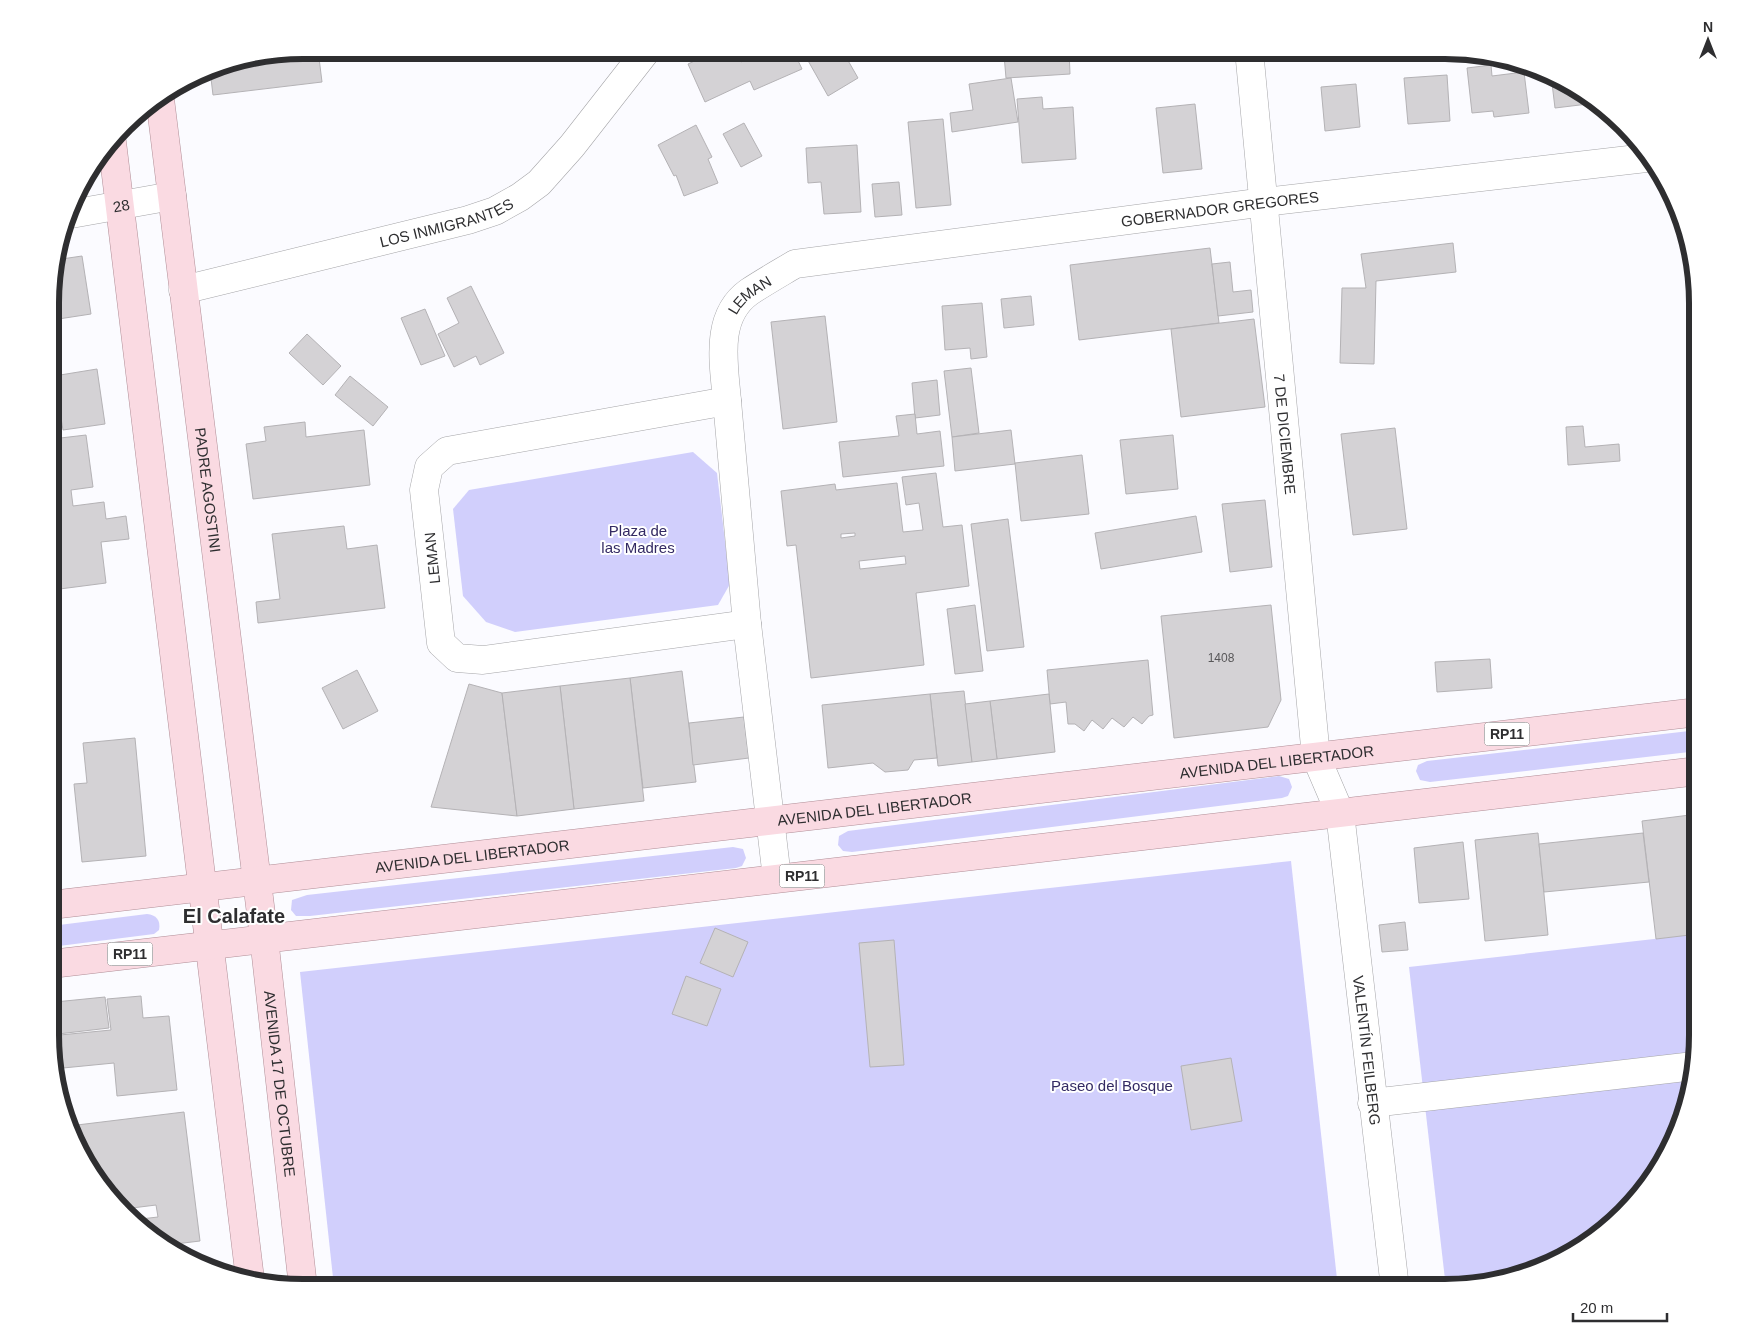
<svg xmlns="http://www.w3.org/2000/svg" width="1748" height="1338" font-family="Helvetica,sans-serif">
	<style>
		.green { fill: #d1cffc }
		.building { fill: #d4d2d5; stroke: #b4b2b5; fill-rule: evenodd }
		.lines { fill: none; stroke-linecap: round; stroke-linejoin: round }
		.minor-casing { stroke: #a5a5a8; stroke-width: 29 }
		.major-casing { stroke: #b08e97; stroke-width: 29 }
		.minor { stroke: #fff; stroke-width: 28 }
		.major { stroke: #fadae2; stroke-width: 28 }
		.labels { text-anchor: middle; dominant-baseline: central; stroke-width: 4; stroke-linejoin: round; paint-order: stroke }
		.number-label { font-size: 12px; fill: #585759 }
		.shield { fill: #fff; stroke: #6d6d6e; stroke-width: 1 }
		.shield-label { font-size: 14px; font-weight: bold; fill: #2e2e30 }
		.street-label { font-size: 15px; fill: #2e2e30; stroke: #fff }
		.park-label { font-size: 15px; fill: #332a63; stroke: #fff }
		.district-label { font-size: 20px; font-weight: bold; fill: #2e2e30; stroke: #fff }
		.rim { fill: none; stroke: #2e2e30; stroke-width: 6 }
	</style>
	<rect width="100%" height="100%" fill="#fbfbff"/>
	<g class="green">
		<path d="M 693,452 L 717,473 L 730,584 L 718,605 L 515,632 L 486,622 L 463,596 L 453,509 L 469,490 Z"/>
		<path d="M 1698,730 L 1698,751 L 1430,782 L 1420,780 L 1416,771 L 1418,765 L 1427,761 Z"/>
		<path d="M 1279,776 L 1289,779 L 1292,787 L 1288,796 L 1282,798 L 852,852 L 843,851 L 838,845 L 839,836 L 848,831 Z"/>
		<path d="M 733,847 L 743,849 L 746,858 L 742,866 L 736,868 L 310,916 L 296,916 L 291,910 L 292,900 L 307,895 Z"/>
		<path d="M 1291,861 L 1338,1288 L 334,1287 L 300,972 Z"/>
		<path d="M 147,914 C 156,915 161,920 159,930 L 154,934 L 51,947 L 51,926 Z"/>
		<path d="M 1698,934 L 1697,1052 L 1679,1132 L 1635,1202 L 1557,1262 L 1495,1283 L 1446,1288 L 1409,967 Z"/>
	</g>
	<g class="building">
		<path d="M 303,50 L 318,50 L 322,82 L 213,95 L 210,70 L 221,64 Z"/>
		<path d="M 718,50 L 736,50 L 741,62 L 765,50 L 793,50 L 802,69 L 754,90 L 750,81 L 705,102 L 688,64 Z"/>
		<path d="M 802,50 L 842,50 L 858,78 L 828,96 Z"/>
		<path d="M 1069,50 L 1070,74 L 1006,78 L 1004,55 Z"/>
		<path d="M 1297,50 L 1338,50 L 1298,54 Z"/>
		<path d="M 1424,51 L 1460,51 L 1461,55 L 1426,59 Z"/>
		<path d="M 1491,65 L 1492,76 L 1524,72 L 1529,113 L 1494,117 L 1493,111 L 1472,113 L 1467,68 Z"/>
		<path d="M 1447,75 L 1450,121 L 1408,124 L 1404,78 Z"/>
		<path d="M 1551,75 L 1587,97 L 1588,104 L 1555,108 Z"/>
		<path d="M 1011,78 L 1018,122 L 952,132 L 950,113 L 973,110 L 969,84 Z"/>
		<path d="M 1356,84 L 1360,127 L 1325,131 L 1321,87 Z"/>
		<path d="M 1042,97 L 1043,109 L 1073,107 L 1076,159 L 1022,163 L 1017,99 Z"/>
		<path d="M 1195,104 L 1202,169 L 1163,173 L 1156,108 Z"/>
		<path d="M 943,119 L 951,205 L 916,208 L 908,122 Z"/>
		<path d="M 744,123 L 762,156 L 741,167 L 723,134 Z"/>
		<path d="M 696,125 L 712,157 L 708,159 L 718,183 L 684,196 L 676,175 L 674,176 L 658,145 Z"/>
		<path d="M 857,145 L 861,212 L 824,214 L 821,182 L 808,183 L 806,148 Z"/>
		<path d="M 899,182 L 902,215 L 875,217 L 872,184 Z"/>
		<path d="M 1453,243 L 1456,272 L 1376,281 L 1374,364 L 1340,363 L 1342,288 L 1366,288 L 1361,254 Z"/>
		<path d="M 1210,248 L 1219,323 L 1079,340 L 1070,265 Z"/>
		<path d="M 82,256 L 91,314 L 52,320 L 52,270 L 55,260 Z"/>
		<path d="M 1230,262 L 1233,292 L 1251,290 L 1253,312 L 1218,316 L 1212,264 Z"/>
		<path d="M 471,286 L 504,353 L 480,365 L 476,356 L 454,367 L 438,334 L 459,323 L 447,298 Z"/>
		<path d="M 1031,296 L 1034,325 L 1004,328 L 1001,299 Z"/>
		<path d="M 982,303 L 987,357 L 971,359 L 970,348 L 945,350 L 942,306 Z"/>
		<path d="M 425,309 L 445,356 L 421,365 L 401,318 Z"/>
		<path d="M 825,316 L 837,422 L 783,429 L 771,322 Z"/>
		<path d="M 1254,319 L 1265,407 L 1181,417 L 1171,329 Z"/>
		<path d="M 307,334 L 341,366 L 323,385 L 289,353 Z"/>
		<path d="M 971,368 L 979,433 L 952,437 L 944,371 Z"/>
		<path d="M 97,369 L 105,424 L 63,430 L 54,376 Z"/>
		<path d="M 350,376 L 388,407 L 373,426 L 335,395 Z"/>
		<path d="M 937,380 L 940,415 L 915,418 L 912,383 Z"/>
		<path d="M 915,414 L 917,434 L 940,431 L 944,466 L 843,477 L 839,442 L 899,436 L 896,416 Z"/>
		<path d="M 305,422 L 306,437 L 364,430 L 370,485 L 253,499 L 246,444 L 266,441 L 264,427 Z"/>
		<path d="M 1583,426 L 1585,447 L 1619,444 L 1620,461 L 1568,465 L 1566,427 Z"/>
		<path d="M 1395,428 L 1407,529 L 1353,535 L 1341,434 Z"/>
		<path d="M 1011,430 L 1015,464 L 955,471 L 952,437 Z"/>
		<path d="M 86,435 L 93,487 L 71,490 L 73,506 L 104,502 L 106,519 L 126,516 L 129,539 L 101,542 L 106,583 L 52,590 L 52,439 Z"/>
		<path d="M 1173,435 L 1178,489 L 1126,494 L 1120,440 Z"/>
		<path d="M 1082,455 L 1089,514 L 1021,521 L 1015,463 Z"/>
		<path d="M 936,473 L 943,527 L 962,525 L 969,586 L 916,593 L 924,665 L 811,678 L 796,545 L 787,546 L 781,491 L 835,484 L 836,490 L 897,483 L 903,532 L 923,530 L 919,503 L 906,505 L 902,477 ZM 855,533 L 855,536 L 841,538 L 841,534 ZM 905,556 L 906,564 L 860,569 L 859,561 Z"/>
		<path d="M 1265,500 L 1272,567 L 1230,572 L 1222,504 Z"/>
		<path d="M 1196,516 L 1202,552 L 1101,569 L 1095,533 Z"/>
		<path d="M 1008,519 L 1024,647 L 987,651 L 971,524 Z"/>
		<path d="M 344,526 L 347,549 L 377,545 L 385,608 L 258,623 L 256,602 L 280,599 L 272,534 Z"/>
		<path d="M 975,605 L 983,671 L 955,674 L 947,609 Z"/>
		<path d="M 1271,605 L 1281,700 L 1268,727 L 1174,738 L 1161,616 Z"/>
		<path d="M 1490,659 L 1492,688 L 1437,692 L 1435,662 Z"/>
		<path d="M 1148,660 L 1153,715 L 1149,716 L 1142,724 L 1133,717 L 1124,727 L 1112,718 L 1103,729 L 1092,720 L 1084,731 L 1075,724 L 1068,724 L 1066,702 L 1050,704 L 1047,670 Z"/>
		<path d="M 357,670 L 378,711 L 343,729 L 322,688 Z"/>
		<path d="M 682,671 L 696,782 L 643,788 L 630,678 Z"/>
		<path d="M 630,678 L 644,801 L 574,809 L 560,686 Z"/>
		<path d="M 469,684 L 502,693 L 517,816 L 431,807 Z"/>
		<path d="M 560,686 L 574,809 L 517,816 L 502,693 Z"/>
		<path d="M 964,691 L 972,762 L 938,766 L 930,694 Z"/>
		<path d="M 930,694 L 937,758 L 914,760 L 908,770 L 885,772 L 873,763 L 828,768 L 822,705 Z"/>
		<path d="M 1049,694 L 1055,752 L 997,759 L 990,701 Z"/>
		<path d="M 990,701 L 997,759 L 972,762 L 965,704 Z"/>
		<path d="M 744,717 L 749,758 L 693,765 L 689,723 Z"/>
		<path d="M 51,734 L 60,807 L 51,808 Z"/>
		<path d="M 135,738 L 146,856 L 82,862 L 74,784 L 87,783 L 83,743 Z"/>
		<path d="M 51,810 L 56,810 L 59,836 L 51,837 Z"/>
		<path d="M 1698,814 L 1698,934 L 1656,939 L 1642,821 Z"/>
		<path d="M 1538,833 L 1548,935 L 1485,941 L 1475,840 Z"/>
		<path d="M 1643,833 L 1649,882 L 1544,892 L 1539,844 Z"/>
		<path d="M 1463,842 L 1469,899 L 1419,903 L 1414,848 Z"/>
		<path d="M 1405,922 L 1408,950 L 1382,952 L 1379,925 Z"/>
		<path d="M 715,928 L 748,942 L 733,977 L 700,963 Z"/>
		<path d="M 894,940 L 904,1065 L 870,1067 L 859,943 Z"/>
		<path d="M 686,976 L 721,989 L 707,1026 L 672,1014 Z"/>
		<path d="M 141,996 L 143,1018 L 169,1016 L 177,1090 L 117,1096 L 114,1063 L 63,1068 L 60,1035 L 111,1030 L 107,999 Z"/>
		<path d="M 105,997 L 109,1028 L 58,1034 L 55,1002 Z"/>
		<path d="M 1231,1058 L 1242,1121 L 1191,1130 L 1181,1066 Z"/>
		<path d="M 184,1112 L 200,1241 L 167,1245 L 136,1225 L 132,1220 L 158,1217 L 156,1205 L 124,1209 L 80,1152 L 77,1125 Z"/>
		<path d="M 189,1251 L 190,1259 L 179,1252 Z"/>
	</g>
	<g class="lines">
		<g class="minor-casing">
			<g id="minor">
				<path id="s1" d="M 1249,50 L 1316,757 L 1340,813 L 1395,1288"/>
				<path id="s2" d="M 71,214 L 172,196"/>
				<path id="s3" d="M 183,290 L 468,220 L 495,211 L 520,197 L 539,183 L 572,146 L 647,50"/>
				<path d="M 727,401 L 747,624 L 777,878"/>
				<path id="s4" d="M 747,624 L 483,660 L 457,658 L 441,643 L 424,490 L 429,467 L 447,451 L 727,401 C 724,364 714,317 749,292 C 764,282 780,273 795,264 L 1265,202 L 1646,158"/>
				<path d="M 1372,1103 L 1694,1066"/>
			</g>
		</g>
		<g class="major-casing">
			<g id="major">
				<path id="s5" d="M 160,99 L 264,938 L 303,1287"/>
				<path d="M 112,142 L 250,1279"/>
				<path id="s6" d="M 51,905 L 1698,712"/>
				<path d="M 51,964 L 1698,771"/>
			</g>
		</g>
		<use href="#minor" class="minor"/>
		<use href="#major" class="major"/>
	</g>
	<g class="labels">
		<g class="number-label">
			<text x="1221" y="658">1408</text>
		</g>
		<g class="shield">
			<rect x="1484.5" y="722.5" width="45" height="23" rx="4"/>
			<rect x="779.5" y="864.5" width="45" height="23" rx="4"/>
			<rect x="107.5" y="942.5" width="45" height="23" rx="4"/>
		</g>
		<g class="shield-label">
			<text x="1507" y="734">RP11</text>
			<text x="802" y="876">RP11</text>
			<text x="130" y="954">RP11</text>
		</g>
		<g class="street-label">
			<text stroke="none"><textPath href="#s2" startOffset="51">28</textPath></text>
			<text stroke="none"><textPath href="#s4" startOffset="1400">GOBERNADOR GREGORES</textPath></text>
			<text stroke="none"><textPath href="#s3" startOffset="272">LOS INMIGRANTES</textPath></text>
			<text stroke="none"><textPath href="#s4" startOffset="916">LEMAN</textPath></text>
			<text stroke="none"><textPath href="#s1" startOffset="386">7 DE DICIEMBRE</textPath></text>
			<text stroke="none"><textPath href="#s5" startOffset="394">PADRE AGOSTINI</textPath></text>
			<text transform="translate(432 558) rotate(-96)">LEMAN</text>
			<text stroke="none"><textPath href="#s6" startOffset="1234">AVENIDA DEL LIBERTADOR</textPath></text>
			<text stroke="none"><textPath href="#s6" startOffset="829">AVENIDA DEL LIBERTADOR</textPath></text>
			<text stroke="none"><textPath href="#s6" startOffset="424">AVENIDA DEL LIBERTADOR</textPath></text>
			<text stroke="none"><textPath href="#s1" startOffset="1010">VALENTÍN FEILBERG</textPath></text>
			<text stroke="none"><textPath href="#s5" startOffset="992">AVENIDA 17 DE OCTUBRE</textPath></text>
		</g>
		<g class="park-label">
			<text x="638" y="530">Plaza de<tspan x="638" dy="17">las Madres</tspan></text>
			<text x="1112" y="1085">Paseo del Bosque</text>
		</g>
		<g class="district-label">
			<text x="234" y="916">El Calafate</text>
		</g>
	</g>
	<path d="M0 0H1748V1338H0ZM303 59H1445A244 244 0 0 1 1689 303V1035A244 244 0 0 1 1445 1279H303A244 244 0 0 1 59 1035V303A244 244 0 0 1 303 59Z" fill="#fff" fill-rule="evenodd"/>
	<path class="rim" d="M303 59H1445A244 244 0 0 1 1689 303V1035A244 244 0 0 1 1445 1279H303A244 244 0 0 1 59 1035V303A244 244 0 0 1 303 59Z"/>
	<g transform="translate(1708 40)" stroke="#ffffff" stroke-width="4" paint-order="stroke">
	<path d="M0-4L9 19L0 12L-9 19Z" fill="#2e2e30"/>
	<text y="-8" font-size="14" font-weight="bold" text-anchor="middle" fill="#2e2e30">N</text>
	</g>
	<path d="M1573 1313v8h94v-8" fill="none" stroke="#2e2e30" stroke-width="2.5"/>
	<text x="1580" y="1313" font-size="15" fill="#2e2e30" stroke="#ffffff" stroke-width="4" paint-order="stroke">20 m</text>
</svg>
